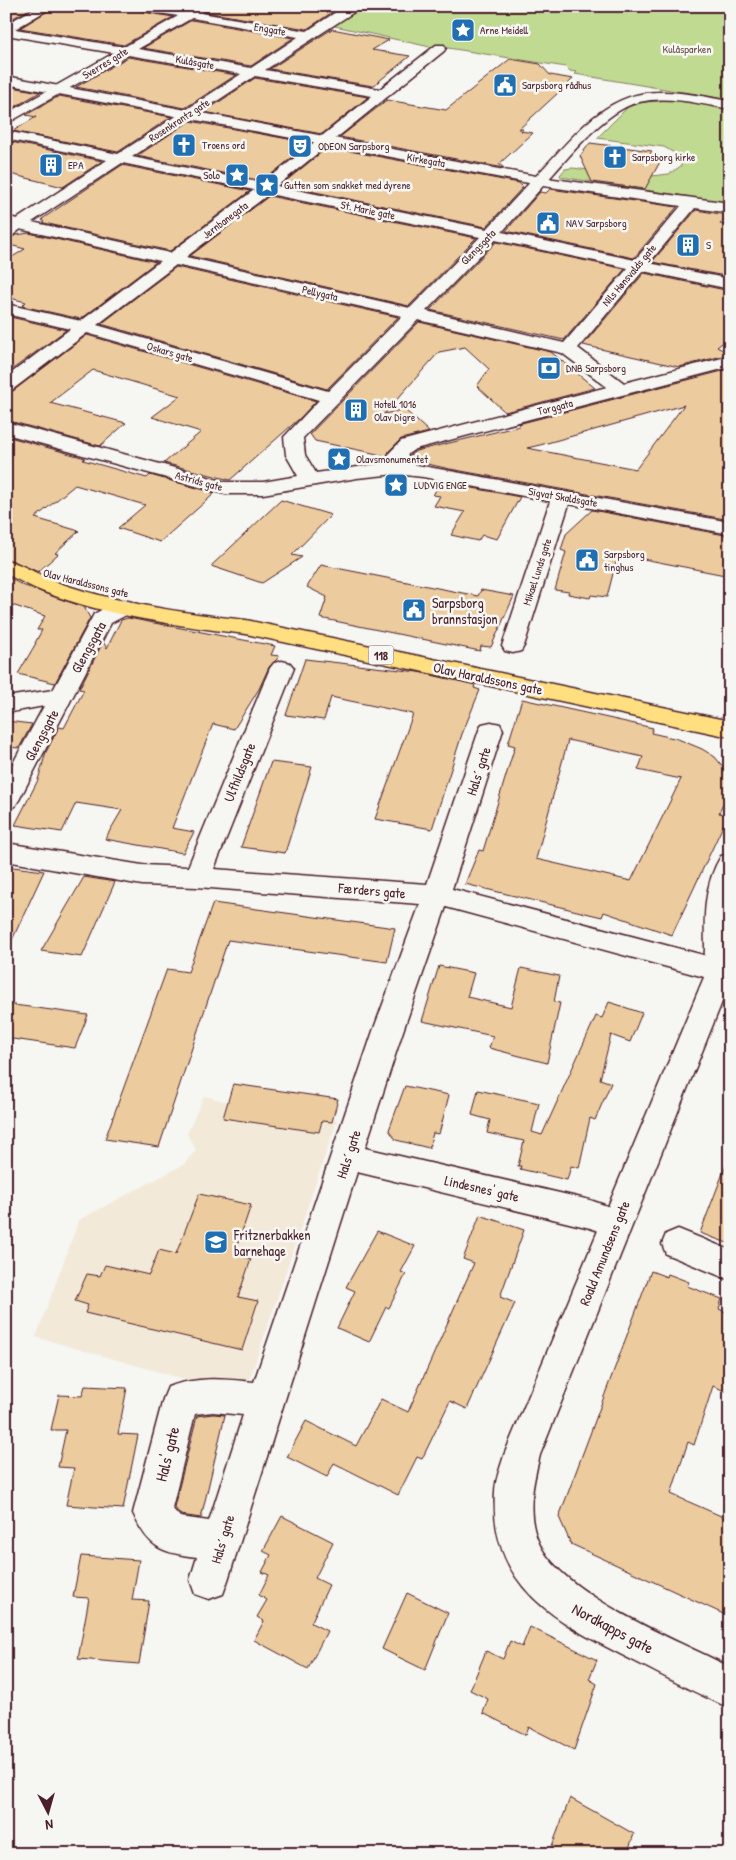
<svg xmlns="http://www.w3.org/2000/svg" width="736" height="1860" font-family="'Patrick Hand',sans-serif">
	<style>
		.built { fill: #f3e9d9 }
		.green { fill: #c0da91; stroke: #857c5e }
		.building { fill: #eccc9e; stroke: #4a1f2b; fill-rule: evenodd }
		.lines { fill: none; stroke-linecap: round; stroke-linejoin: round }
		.street-casing { stroke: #4a1f2b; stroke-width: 3 }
		.secondary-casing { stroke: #4a1f2b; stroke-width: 3 }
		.primary-casing { stroke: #4a1f2b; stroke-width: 3 }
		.street { fill: #f6f6f2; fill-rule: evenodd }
		.secondary { fill: #f6f6f2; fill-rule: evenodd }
		.primary { fill: #ffdf80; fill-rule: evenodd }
		.labels { text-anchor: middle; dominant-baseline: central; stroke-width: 5; stroke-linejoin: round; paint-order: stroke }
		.far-street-label { font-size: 11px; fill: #4a1f2b; stroke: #f6f6f2 }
		.far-poi-label { font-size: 11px; fill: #4a1f2b; stroke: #f6f6f2; text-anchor: start }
		.far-park-label { font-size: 11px; fill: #684e44; stroke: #f6f6f2 }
		.shield { fill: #f6f6f2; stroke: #7e6067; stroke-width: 1 }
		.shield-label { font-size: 12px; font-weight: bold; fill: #4a1f2b }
		.poi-label { font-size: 14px; fill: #4a1f2b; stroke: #f6f6f2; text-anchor: start }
		.street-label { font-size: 14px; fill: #4a1f2b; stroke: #f6f6f2 }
		.near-street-label { font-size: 16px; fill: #4a1f2b; stroke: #f6f6f2 }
	</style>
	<rect width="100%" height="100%" fill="#f6f6f2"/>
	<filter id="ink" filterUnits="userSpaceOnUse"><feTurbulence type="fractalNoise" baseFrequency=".02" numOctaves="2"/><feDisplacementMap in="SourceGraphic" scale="10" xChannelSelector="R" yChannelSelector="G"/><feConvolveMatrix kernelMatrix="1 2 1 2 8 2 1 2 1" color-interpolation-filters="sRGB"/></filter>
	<g filter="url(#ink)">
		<path class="built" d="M 204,1096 L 228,1102 L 224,1116 L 320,1130 L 323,1118 L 337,1120 L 244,1396 L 36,1337 L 79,1220 L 183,1165 L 196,1150 L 187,1134 Z"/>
		<g class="green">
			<path d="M 351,6 L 730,6 L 730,100 L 575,74 L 577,72 L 570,71 L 566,67 L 442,47 L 430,47 L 326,24 Z"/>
			<path d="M 671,100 L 730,109 L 730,203 L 561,177 L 560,175 L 565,169 L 573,168 L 643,177 L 669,174 L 681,166 L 681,157 L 664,147 L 597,138 L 629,106 L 644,102 Z"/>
		</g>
		<g class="building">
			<path d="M 6,6 L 35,6 L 6,22 Z"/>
			<path d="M 56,6 L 135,6 L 143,12 L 173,17 L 124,45 L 20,28 Z"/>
			<path d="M 212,6 L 304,6 L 334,11 L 307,29 L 206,12 Z"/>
			<path d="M 192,20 L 293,38 L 251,66 L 143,48 Z"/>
			<path d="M 332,29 L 389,40 L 372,50 L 410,56 L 373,86 L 270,69 Z"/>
			<path d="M 128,57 L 236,75 L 185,108 L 76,87 Z"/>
			<path d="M 510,59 L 540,64 L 550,75 L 573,79 L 519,129 L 523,129 L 521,131 L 533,133 L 499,164 L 504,168 L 340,137 L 387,100 L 446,110 Z"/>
			<path d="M 255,78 L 368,97 L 322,134 L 204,112 Z"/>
			<path d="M 6,86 L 40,92 L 8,111 Z"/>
			<path d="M 59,96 L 171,117 L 118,152 L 13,131 L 36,117 L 26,115 Z"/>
			<path d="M 190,121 L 310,143 L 263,181 L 137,156 Z"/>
			<path d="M 6,141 L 102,161 L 63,187 L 6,173 Z"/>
			<path d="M 590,143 L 652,151 L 648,158 L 661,160 L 645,189 L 592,182 L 580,156 Z"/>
			<path d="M 328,147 L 519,183 L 523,187 L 486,227 L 281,185 Z"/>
			<path d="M 122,165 L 250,191 L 170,251 L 44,223 L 42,219 Z"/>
			<path d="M 550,189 L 677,207 L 634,258 L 506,231 L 540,192 L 546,193 Z"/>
			<path d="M 269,196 L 476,238 L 409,306 L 190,256 Z"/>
			<path d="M 696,210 L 727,215 L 720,224 L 730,226 L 730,277 L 652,262 Z"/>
			<path d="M 29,233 L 156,262 L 81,319 L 22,306 L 26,302 L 6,297 L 6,261 L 25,249 L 6,244 L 6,240 L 16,235 Z"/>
			<path d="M 496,242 L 625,269 L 564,340 L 430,310 Z"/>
			<path d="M 176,267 L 398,317 L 327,389 L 101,324 Z"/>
			<path d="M 644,273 L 730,291 L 730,337 L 717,347 L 730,354 L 679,367 L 583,345 Z"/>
			<path d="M 6,316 L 66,330 L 6,374 Z"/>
			<path d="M 419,322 L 551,352 L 595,388 L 505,412 L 477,386 L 489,369 L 465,347 L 439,352 L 384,414 L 404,409 L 429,432 L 401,439 L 389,451 L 387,456 L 315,441 L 310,434 Z"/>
			<path d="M 87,335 L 316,401 L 300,418 L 230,480 L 164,463 L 201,432 L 152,417 L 180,396 L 93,370 L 50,403 L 126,423 L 100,446 L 6,420 L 6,393 L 13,391 Z"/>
			<path d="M 730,369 L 730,520 L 450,469 L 409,460 L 410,455 L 416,451 L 520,426 L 518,424 ZM 684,405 L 636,469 L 527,448 L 540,445 Z"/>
			<path d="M 6,436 L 85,458 L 83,460 L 147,478 L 150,475 L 215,493 L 160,542 L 118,528 L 145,505 L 75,485 L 35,518 L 79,531 L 55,553 L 58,554 L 38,572 L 6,558 Z"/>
			<path d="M 441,482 L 520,497 L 497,539 L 482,535 L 478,541 L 451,535 L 465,512 L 434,506 L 440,496 L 433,495 Z"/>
			<path d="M 281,500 L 331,515 L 292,555 L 302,557 L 262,583 L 211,566 Z"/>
			<path d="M 592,510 L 730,536 L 730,576 L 618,554 L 607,597 L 591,595 L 590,598 L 568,594 L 569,592 L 555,590 L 566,552 L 561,550 L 566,534 Z"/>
			<path d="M 321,565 L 478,596 L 481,590 L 514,596 L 491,647 L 481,646 L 480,651 L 320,618 L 327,597 L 307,587 Z"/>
			<path d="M 6,576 L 22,585 L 84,607 L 90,618 L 55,683 L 18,674 L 36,643 L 35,643 L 42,630 L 37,630 L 45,616 L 6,603 Z"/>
			<path d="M 128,618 L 275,646 L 271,655 L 280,656 L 269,667 L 259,689 L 234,729 L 213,724 L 172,828 L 194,832 L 183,853 L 105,839 L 122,810 L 76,803 L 62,832 L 15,825 L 38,780 L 46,752 L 59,727 L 64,728 L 84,690 L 79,689 L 103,642 L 107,648 L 121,620 Z"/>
			<path d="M 305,659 L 418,672 L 475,685 L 474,688 L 480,690 L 462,734 L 432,829 L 375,819 L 413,714 L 331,697 L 324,720 L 286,715 Z"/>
			<path d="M 522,699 L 653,728 L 651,733 L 678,739 L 702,749 L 715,757 L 724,768 L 730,789 L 719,813 L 728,815 L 672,935 L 604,912 L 602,917 L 465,884 L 479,850 L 483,851 L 515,746 L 508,744 ZM 568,740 L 643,757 L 638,770 L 681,779 L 631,881 L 536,859 Z"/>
			<path d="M 6,721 L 32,724 L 19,748 L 6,747 Z"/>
			<path d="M 271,762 L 312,767 L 285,853 L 241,847 Z"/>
			<path d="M 13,867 L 44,871 L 6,953 L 6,880 Z"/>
			<path d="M 84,877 L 115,882 L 82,957 L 41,951 Z"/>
			<path d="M 213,903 L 395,928 L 387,962 L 228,940 L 159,1147 L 105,1139 L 167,969 L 188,972 Z"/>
			<path d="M 439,966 L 474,973 L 467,997 L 511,1007 L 521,968 L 559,976 L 554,1002 L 560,1003 L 547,1063 L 489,1048 L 493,1036 L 422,1021 Z"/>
			<path d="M 609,1002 L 642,1013 L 630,1042 L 611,1035 L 600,1079 L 611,1083 L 595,1120 L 590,1118 L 579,1168 L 571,1166 L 567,1180 L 520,1169 L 521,1166 L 518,1166 L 524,1141 L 487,1133 L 490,1120 L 472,1115 L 478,1090 L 539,1103 L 532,1132 L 542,1135 L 596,1016 L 602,1018 Z"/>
			<path d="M 6,1004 L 37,1008 L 88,1015 L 75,1048 L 6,1038 Z"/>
			<path d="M 233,1084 L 338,1099 L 332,1122 L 322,1121 L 319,1132 L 223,1118 Z"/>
			<path d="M 405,1086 L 449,1095 L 439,1134 L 433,1133 L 429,1148 L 396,1140 L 389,1130 Z"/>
			<path d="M 728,1160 L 730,1160 L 730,1244 L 700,1233 Z"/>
			<path d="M 199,1194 L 251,1205 L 234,1255 L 251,1259 L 238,1297 L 258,1301 L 242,1350 L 85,1313 L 88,1305 L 75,1301 L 87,1274 L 100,1276 L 105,1265 L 149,1275 L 159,1250 L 176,1254 Z"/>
			<path d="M 480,1215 L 524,1230 L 500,1297 L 515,1303 L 467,1409 L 450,1401 L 422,1459 L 417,1457 L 398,1495 L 334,1463 L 327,1477 L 287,1457 L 306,1421 L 356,1446 L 381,1399 L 408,1412 L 474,1263 L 463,1259 Z"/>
			<path d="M 377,1231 L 415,1246 L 401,1272 L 406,1274 L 389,1308 L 386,1307 L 369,1342 L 337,1328 L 355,1291 L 346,1287 Z"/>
			<path d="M 651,1271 L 667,1277 L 668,1274 L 689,1282 L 687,1286 L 722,1299 L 719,1309 L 730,1314 L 730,1393 L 713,1386 L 694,1445 L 688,1442 L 671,1494 L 730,1520 L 730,1617 L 571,1544 L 559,1517 Z"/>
			<path d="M 85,1386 L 127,1388 L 118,1434 L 138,1435 L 123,1509 L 66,1505 L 74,1468 L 58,1467 L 66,1430 L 51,1430 L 59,1395 L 82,1396 Z"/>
			<path d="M 213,1414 L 225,1415 L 201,1518 L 181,1515 L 174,1507 L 197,1416 Z"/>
			<path d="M 282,1516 L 333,1542 L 315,1578 L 329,1585 L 311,1623 L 327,1631 L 308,1669 L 254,1640 L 264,1621 L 257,1617 L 267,1600 L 259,1595 L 269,1575 L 262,1572 L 271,1555 L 263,1551 Z"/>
			<path d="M 81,1556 L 139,1560 L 132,1600 L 149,1601 L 139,1664 L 78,1659 L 89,1598 L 73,1597 Z"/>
			<path d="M 407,1593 L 448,1613 L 425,1670 L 382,1649 Z"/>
			<path d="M 530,1627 L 597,1660 L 589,1679 L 597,1684 L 574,1750 L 529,1727 L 526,1735 L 483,1713 L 488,1699 L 470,1690 L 486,1651 L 503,1659 L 510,1641 L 522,1647 Z"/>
			<path d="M 570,1798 L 634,1834 L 627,1854 L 549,1854 Z"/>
		</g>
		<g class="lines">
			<g class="street-casing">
				<g id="street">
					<path d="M 39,6 L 54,6 L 15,29 L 124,47 L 178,16 L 143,10 L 137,6 L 165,6 L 188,10 L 195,6 L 210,6 L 201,13 L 307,31 L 345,6 L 357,6 L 354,12 L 265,70 L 380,89 L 436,45 L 444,45 L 446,48 L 444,51 L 277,186 L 487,229 L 534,178 L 539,177 L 730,203 L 730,213 L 695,208 L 649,263 L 730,279 L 730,289 L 643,271 L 578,348 L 624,383 L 730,356 L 730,367 L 415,449 L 408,454 L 406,463 L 730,522 L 730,534 L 569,504 L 524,646 L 521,651 L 513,653 L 505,651 L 502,646 L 550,501 L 423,477 L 396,474 L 357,478 L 263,494 L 225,494 L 6,434 L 6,422 L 226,482 L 263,482 L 298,476 L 286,455 L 284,437 L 319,400 L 87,333 L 12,390 L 6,391 L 6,377 L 70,329 L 6,314 L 6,304 L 81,321 L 160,261 L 6,226 L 6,216 L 17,219 L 107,160 L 6,139 L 6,131 L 118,154 L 241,74 L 128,55 L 6,124 L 6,114 L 114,53 L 6,35 L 6,24 ZM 192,18 L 298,37 L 251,68 L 138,49 ZM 255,76 L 372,96 L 263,183 L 132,157 ZM 122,163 L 254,190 L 170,253 L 32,222 ZM 543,186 L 681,206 L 635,260 L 502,232 ZM 269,194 L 480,237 L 410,308 L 186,257 ZM 495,240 L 628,268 L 564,343 L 426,311 ZM 176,265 L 402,316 L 328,391 L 97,325 ZM 418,320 L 562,353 L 607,387 L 401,441 L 390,452 L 386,463 L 316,473 L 305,455 L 303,438 Z"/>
					<path d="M 124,600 L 132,602 L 135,607 L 132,612 L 111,623 L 19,800 L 15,806 L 6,809 L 6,776 L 44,706 L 6,713 L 6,697 L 53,690 L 94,614 L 116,602 Z"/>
					<path d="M 282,661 L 290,663 L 294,668 L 214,869 L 427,884 L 479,730 L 482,724 L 491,722 L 500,724 L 503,730 L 452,889 L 730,962 L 730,984 L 446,907 L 403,1031 L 365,1148 L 590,1200 L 627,1213 L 632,1223 L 627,1233 L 616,1237 L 590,1228 L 357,1172 L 228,1580 L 223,1594 L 209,1599 L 195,1594 L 190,1580 L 197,1557 C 162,1553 148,1548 133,1513 L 163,1399 L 168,1387 C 197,1376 225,1379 254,1382 L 373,1031 L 420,904 L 197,887 L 142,885 L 6,861 L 6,843 L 142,865 L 188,867 L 270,668 L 274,663 ZM 213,1412 L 243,1415 L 209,1521 L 180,1517 L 172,1508 L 195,1414 Z"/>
					<path d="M 678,1229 L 730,1250 L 730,1280 L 666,1254 L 662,1244 L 666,1234 Z"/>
				</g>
			</g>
			<g class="secondary-casing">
				<g id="secondary">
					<path d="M 6,76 L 536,176 C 571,140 603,93 658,92 C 682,91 706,97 730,101 L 730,109 C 701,104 668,95 639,102 C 603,111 569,158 544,184 L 539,185 L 6,84 Z"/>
					<path d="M 19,219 L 25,221 L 27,224 L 12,236 L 6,238 L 6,226 Z"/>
					<path d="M 730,854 L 730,982 L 540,1455 C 533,1483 526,1513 538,1541 C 559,1594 679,1641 730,1667 L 730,1708 C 697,1694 666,1677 634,1661 C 559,1623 489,1589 495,1492 C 495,1479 501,1467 504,1455 L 707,970 C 703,963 705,954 705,947 C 704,915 704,884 721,856 Z"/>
				</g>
			</g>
			<g class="primary-casing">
				<path id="primary" d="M 6,560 C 26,565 43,578 62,584 C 121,604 184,613 246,620 L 730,721 L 730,737 L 246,634 C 180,626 106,616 44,592 C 31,587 19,580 6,574 Z"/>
			</g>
			<use href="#street" class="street"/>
			<use href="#secondary" class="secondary"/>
			<use href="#primary" class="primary"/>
		</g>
	</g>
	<defs>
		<g id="sight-square" transform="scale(1.25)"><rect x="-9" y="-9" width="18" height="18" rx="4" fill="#1f6fb2" stroke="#f6f6f2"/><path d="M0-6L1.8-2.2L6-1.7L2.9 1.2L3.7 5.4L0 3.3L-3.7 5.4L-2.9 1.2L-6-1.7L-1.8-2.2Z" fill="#fff"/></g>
		<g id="civic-square" transform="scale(1.25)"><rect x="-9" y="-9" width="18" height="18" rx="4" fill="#1f6fb2" stroke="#f6f6f2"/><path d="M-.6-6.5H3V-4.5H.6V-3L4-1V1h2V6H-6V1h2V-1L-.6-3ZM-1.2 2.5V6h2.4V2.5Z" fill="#fff"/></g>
		<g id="church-square" transform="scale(1.25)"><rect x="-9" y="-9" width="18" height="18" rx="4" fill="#1f6fb2" stroke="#f6f6f2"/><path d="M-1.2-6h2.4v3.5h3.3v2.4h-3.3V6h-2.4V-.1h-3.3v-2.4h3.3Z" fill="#fff"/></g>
		<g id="theatre-square" transform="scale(1.25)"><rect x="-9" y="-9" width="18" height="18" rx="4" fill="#1f6fb2" stroke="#f6f6f2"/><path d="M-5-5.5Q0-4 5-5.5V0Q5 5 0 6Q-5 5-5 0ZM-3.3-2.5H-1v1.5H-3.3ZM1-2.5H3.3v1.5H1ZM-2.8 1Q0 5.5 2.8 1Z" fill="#fff"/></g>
		<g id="building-square" transform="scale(1.25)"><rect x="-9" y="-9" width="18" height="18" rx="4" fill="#1f6fb2" stroke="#f6f6f2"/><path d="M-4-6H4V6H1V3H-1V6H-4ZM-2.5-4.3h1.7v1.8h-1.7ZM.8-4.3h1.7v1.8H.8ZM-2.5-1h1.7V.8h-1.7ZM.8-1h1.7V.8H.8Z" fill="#fff"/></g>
		<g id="bank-square" transform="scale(1.25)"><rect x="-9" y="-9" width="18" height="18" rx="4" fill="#1f6fb2" stroke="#f6f6f2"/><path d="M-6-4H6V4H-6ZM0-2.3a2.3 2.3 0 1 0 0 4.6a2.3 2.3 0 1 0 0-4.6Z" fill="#fff"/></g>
		<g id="school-square" transform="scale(1.25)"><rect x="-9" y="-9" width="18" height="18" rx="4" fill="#1f6fb2" stroke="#f6f6f2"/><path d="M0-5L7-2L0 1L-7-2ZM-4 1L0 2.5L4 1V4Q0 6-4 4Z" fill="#fff"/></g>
	</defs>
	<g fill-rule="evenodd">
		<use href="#sight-square" x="463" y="30"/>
		<use href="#civic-square" x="505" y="85"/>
		<use href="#church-square" x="184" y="145"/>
		<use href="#theatre-square" x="300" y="146"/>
		<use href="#church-square" x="615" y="157"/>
		<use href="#building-square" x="51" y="165"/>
		<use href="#sight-square" x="237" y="175"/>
		<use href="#sight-square" x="267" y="185"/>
		<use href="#civic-square" x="548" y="223"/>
		<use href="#building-square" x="688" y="245"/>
		<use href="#bank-square" x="549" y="368"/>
		<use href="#building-square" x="356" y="410"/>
		<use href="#sight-square" x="339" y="459"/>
		<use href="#sight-square" x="396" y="485"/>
		<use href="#civic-square" x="587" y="560"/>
		<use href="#civic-square" x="414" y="610"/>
		<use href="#school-square" x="216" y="1242"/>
	</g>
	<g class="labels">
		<g class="far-street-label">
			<text transform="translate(270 29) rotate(10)">Enggate</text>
			<text transform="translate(195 62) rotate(10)">Kulåsgate</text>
			<text transform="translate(105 63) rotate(-31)">Sverres gate</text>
			<text transform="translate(179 120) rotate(-33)">Rosenkrantz gate</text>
			<text transform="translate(426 160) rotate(10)">Kirkegata</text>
			<text transform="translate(368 210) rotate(12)">St. Marie gate</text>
			<text transform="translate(225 220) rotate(-37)">Jernbanegata</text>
			<text transform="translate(478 247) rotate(-46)">Glengsgata</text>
			<text transform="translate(629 275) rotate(-50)">Nils Hønsvalds gate</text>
			<text transform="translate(320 293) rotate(13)">Pellygata</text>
			<text transform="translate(170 352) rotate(16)">Oskars gate</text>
			<text transform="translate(555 407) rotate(-14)">Torggata</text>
			<text transform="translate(199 481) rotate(15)">Astrids gate</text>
			<text transform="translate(563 497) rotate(10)">Sigvat Skaldsgate</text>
			<text transform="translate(537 572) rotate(-72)">Mikael Lunds gate</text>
			<text transform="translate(86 583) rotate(14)">Olav Haraldssons gate</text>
		</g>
		<g class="far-poi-label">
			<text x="480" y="30">Arne Meidell</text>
			<text x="522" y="85">Sarpsborg rådhus</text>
			<text x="202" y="145">Troens ord</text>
			<text x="318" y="146">ODEON Sarpsborg</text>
			<text x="632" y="157">Sarpsborg kirke</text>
			<text x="68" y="165">EPA</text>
			<text x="220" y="175" text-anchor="end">Solo</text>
			<text x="284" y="185">Gutten som snakket med dyrene</text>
			<text x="566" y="223">NAV Sarpsborg</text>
			<text x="706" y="245">S</text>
			<text x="566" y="368">DNB Sarpsborg</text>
			<text x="374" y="404">Hotell 1016<tspan x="374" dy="13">Olav Digre</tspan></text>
			<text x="356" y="459">Olavsmonumentet</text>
			<text x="414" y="485">LUDVIG ENGE</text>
			<text x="604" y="554">Sarpsborg<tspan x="604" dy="13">tinghus</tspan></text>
		</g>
		<g class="far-park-label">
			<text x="687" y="49">Kulåsparken</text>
		</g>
		<rect class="shield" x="368.5" y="645.5" width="25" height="19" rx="4"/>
		<g class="shield-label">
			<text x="381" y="655">118</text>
		</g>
		<g class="poi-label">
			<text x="432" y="602">Sarpsborg<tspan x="432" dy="16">brannstasjon</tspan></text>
			<text x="234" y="1234">Fritznerbakken<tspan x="234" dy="16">barnehage</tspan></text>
		</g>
		<g class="street-label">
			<text transform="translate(88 647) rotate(-61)">Glengsgata</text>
			<text transform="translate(488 678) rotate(12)">Olav Haraldssons gate</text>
			<text transform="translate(41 735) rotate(-62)">Glengsgate</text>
			<text transform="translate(478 771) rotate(-72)">Hals´ gate</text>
			<text transform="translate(239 772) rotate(-68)">Ulfhildsgate</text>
			<text transform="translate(372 890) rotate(5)">Færders gate</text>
			<text transform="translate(348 1154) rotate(-72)">Hals´ gate</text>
			<text transform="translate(482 1188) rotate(13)">Lindesnes' gate</text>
			<text transform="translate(604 1253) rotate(-68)">Roald Amundsens gate</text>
			<text transform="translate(222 1539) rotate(-73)">Hals´ gate</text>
		</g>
		<g class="near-street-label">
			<text transform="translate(167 1454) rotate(-76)">Hals' gate</text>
			<text transform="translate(613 1628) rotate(28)">Nordkapps gate</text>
		</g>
	</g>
	<rect width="736" height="1860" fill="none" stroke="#f6f6f2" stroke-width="25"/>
	<rect x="12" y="12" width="711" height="1835" fill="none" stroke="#4a1f2b" stroke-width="2" filter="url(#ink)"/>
	<g transform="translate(48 1812) rotate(174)" stroke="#f6f6f2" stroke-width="4" paint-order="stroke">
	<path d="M0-4L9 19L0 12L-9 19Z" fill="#4a1f2b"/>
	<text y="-8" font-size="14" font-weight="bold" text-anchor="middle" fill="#4a1f2b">N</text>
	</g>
</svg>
